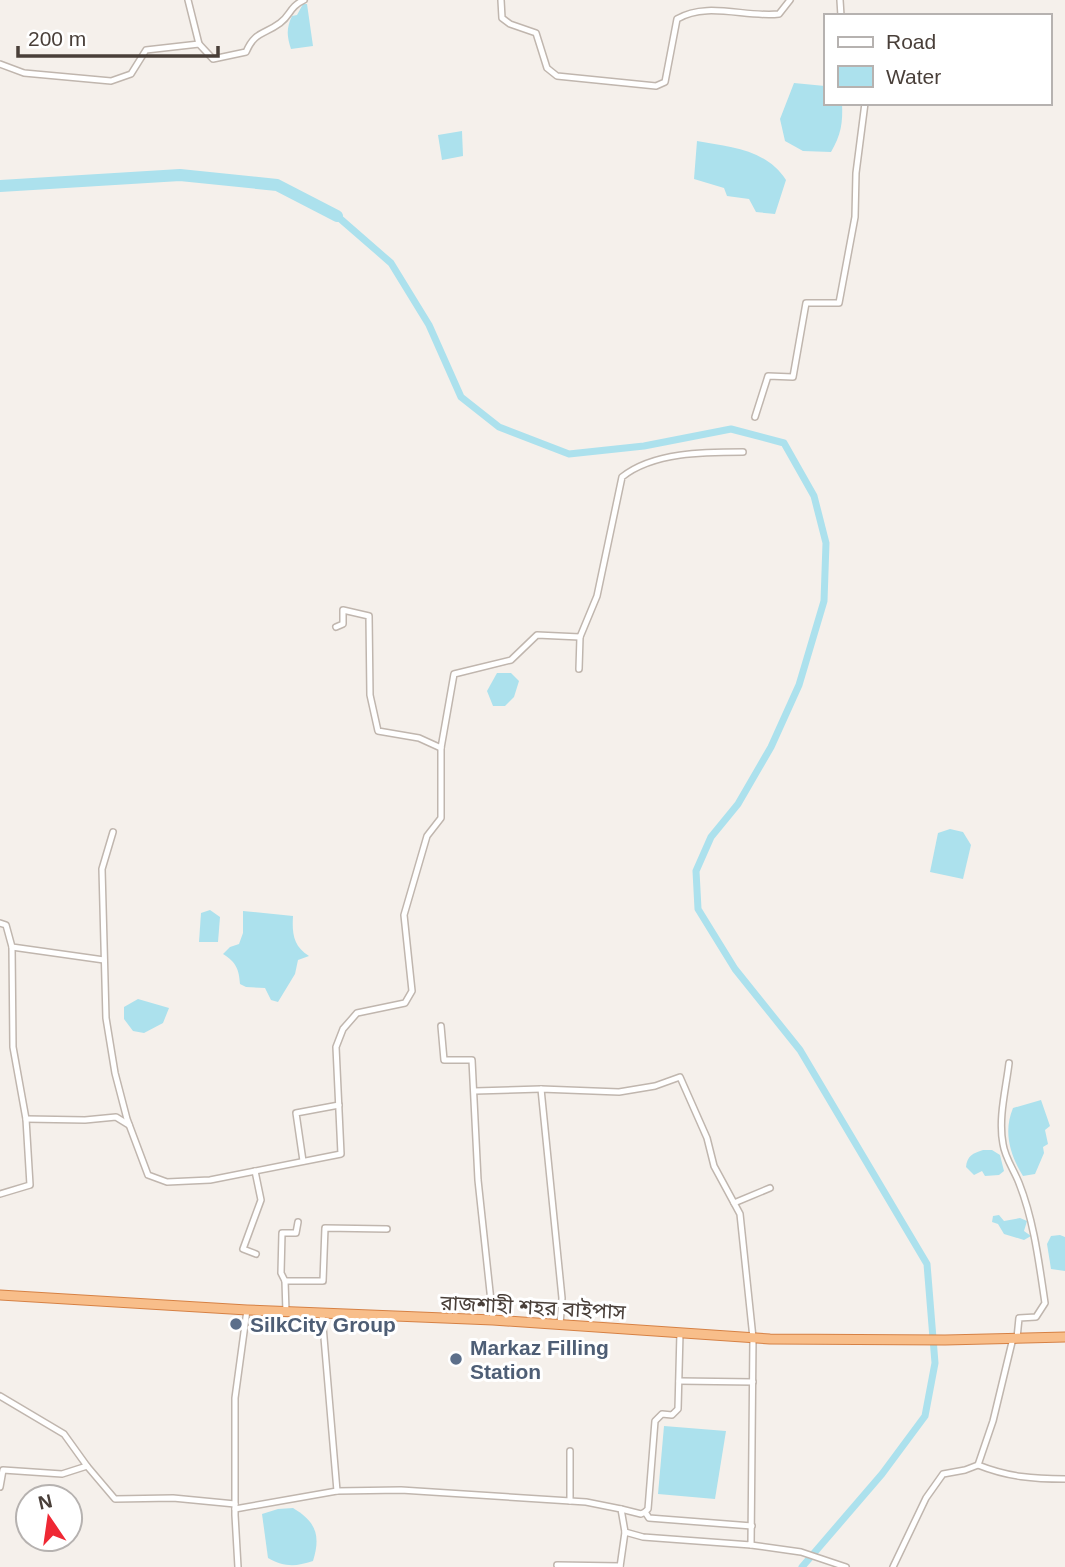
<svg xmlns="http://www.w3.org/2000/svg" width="1065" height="1567" font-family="Arial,'Noto Sans Bengali',sans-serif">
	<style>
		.water { fill: #ace1ed }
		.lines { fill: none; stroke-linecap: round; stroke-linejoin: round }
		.canal { stroke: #ace1ed; stroke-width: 7 }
		.river { stroke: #ace1ed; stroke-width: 12 }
		.minor-casing { stroke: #c0b6ae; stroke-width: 8 }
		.trunk-casing { stroke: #d68144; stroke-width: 11 }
		.minor { stroke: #fff; stroke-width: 5 }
		.trunk { stroke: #f8be8a; stroke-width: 9 }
		.service-dot { fill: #5c6f8a; stroke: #fff; stroke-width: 2.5 }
		.labels { text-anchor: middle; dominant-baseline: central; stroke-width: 6; stroke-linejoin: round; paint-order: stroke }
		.street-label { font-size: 21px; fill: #493f39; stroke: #fff }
		.service-label { font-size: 21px; font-weight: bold; fill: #4e5e75; stroke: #fff; text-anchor: start }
	</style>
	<rect width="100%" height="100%" fill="#f5f0eb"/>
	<g class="water">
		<path d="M 303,4 L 307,4 L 313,46 L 291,49 C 287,36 286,29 292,16 L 297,15 Z"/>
		<path d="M 794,83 L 825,86 L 825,103 L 842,103 C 843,123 841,135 831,152 L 803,151 L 785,141 L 780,119 Z"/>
		<path d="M 462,131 L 463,156 L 442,160 L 438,135 Z"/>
		<path d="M 697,141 C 730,147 766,149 786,180 L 775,214 L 756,212 L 749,199 L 727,196 L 724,188 L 694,179 Z"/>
		<path d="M 497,673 L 511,673 L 519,681 L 514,697 L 505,706 L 493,706 L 487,691 Z"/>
		<path d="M 950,829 L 963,832 L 971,845 L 963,879 L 930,872 L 938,833 Z"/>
		<path d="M 210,910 L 220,917 L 218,942 L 199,942 L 201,913 Z"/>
		<path d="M 243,911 L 293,916 C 292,933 293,946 309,956 L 298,960 L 295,974 L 278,1002 L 271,1000 L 265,988 L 246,987 L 240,984 C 239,969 236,962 223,954 L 230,947 L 239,944 L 243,933 Z"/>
		<path d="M 138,999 L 169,1008 L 163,1023 L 144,1033 L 133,1031 L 124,1019 L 124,1007 Z"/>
		<path d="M 1041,1100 L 1050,1126 L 1045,1130 L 1048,1144 L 1043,1147 L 1044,1153 L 1035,1174 L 1023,1176 C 1010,1155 1003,1132 1013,1108 Z"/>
		<path d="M 983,1150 L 992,1150 L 1000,1155 L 1004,1171 L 999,1175 L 985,1176 L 982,1171 L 974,1175 L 966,1167 C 967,1156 973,1153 983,1150 Z"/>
		<path d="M 999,1215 L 1004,1221 L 1020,1218 L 1027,1221 L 1024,1231 L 1031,1236 L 1024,1240 L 1004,1234 L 998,1224 L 992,1222 L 993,1216 Z"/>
		<path d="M 1060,1235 L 1065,1237 L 1065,1271 L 1051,1269 L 1047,1244 L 1051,1236 Z"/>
		<path d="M 664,1426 L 726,1431 L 715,1499 L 658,1494 Z"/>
		<path d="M 293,1508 C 316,1522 321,1535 313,1561 C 295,1567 284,1567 268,1558 L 262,1514 L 278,1509 Z"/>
	</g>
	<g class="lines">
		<path class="canal" d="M 337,216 L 391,263 L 429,325 L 461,397 L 499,427 L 569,454 L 644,446 L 731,429 L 784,443 L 814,496 L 826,543 L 824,601 L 799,685 L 771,747 L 738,804 L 711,837 L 696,871 L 698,909 L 735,969 L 800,1050 L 927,1264 L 935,1363 L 925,1416 L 882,1474 L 802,1567"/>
		<path class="river" d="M 0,186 L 180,175 L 277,185 L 337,216"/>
		<g class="minor-casing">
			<g id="minor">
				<path d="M 188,0 L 199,44"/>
				<path d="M 501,0 L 502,18 L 510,24 L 536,33 L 547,68 L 557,76 L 656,86 L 665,82 L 677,19 C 707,1 746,18 779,14 L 790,0"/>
				<path d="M 840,0 L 841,16"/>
				<path d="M 0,64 L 24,73 L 111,81 L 131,74 L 146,50 L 199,44 L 213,59 L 246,52 C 255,31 264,35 280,23 C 291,15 289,7 304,0"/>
				<path d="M 755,417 L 768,376 L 793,377 L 806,303 L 839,303 L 855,217 L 856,173 L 865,103"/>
				<path d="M 336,627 L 343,624 L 343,610 L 369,616 L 370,695 L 378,731 L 419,738 L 441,748"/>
				<path d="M 579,669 L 580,637"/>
				<path d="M 113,832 L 102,869 L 106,1018 L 115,1073 L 127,1119 L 148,1175 L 167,1182 L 210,1180 L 341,1154 L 336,1047 L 343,1029 L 357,1013 L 405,1003 L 412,991 L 404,915 L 427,836 L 441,818 L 441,748 L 454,674 L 511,660 L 537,635 L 580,637 L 597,596 L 622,477 C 653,452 705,452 743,452"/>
				<path d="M 0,923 L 6,925 L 12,947 L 104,960"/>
				<path d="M 441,1026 L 444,1060 L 472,1060 L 478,1180 L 493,1320"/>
				<path d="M 1009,1063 C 1006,1089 998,1118 1003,1144 C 1005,1158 1014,1170 1019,1183 C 1034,1221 1039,1263 1045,1303 L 1036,1317 L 1019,1318 L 1017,1338"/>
				<path d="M 475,1091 L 541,1089"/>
				<path d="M 26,1119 L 85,1120 L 116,1117 L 129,1125"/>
				<path d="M 303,1161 L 296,1113 L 339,1105"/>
				<path d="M 255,1171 L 261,1200 L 243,1249 L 256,1254"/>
				<path d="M 0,1194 L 30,1185 L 26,1119 L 13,1047 L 12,947"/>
				<path d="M 734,1203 L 770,1188"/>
				<path d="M 285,1281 L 281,1273 L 282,1233 L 296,1233 L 298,1222"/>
				<path d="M 286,1312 L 285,1281 L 323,1281 L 325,1228 L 387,1229"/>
				<path d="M 322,1314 L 337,1491"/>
				<path d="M 560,1325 L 562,1298 L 541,1089 L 619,1092 L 655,1086 L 680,1077 L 707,1138 L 714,1166 L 740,1214 L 753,1338 L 751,1545 L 643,1537 L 625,1532"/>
				<path d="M 679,1381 L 753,1382"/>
				<path d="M 0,1396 L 64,1434 L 87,1466"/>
				<path d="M 978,1465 C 1008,1477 1034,1479 1065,1479"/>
				<path d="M 0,1487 L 3,1470 L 62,1474 L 87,1466 L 115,1499 L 173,1498 L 235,1504"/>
				<path d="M 570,1501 L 570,1451"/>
				<path d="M 235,1509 L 337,1491 L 401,1490 L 586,1502 L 621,1509 L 625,1532 L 620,1567"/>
				<path d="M 621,1509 L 641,1514 L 645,1512 L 649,1518 L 752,1526"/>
				<path d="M 645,1512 L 648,1509 L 655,1421 L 662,1414 L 672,1415 L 678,1409 L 680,1333"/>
				<path d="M 751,1545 L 801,1552 L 846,1567"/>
				<path d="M 557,1565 L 620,1566"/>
				<path d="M 238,1567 L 235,1515 L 235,1398 L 247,1310"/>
				<path d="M 893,1567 L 926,1498 L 943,1474 L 965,1470 L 978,1465 L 993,1421 L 1013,1338"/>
			</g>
		</g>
		<g class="trunk-casing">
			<path id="trunk" d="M 0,1295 L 247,1310 L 493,1320 L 770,1339 L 945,1340 L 1065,1337"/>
		</g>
		<use href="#minor" class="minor"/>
		<use href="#trunk" class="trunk"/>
	</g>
	<g class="service-dot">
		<circle cx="236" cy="1324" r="7"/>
		<circle cx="456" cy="1359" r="7"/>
	</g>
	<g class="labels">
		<g class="street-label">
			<text transform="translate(533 1307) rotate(3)">রাজশাহী শহর বাইপাস</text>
		</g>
		<g class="service-label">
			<text x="250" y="1324">SilkCity Group</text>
			<text x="470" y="1347">Markaz Filling<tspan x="470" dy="24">Station</tspan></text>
		</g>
	</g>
	<rect x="824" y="14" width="228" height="91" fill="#ffffff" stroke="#b6b2b0" stroke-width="2"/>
	<rect x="838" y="37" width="35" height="10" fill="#ffffff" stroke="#b6b2b0" stroke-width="2"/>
	<text x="886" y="49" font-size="21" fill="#493f39">Road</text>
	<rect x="838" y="66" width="35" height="21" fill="#ace1ed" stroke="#b6b2b0" stroke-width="2"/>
	<text x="886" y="84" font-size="21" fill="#493f39">Water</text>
	<g transform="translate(49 1518) rotate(347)"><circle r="33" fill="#ffffff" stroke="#b6b2b0" stroke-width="2"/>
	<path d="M0-5L12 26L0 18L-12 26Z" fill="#ef2834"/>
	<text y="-10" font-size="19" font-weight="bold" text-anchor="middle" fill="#493f39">N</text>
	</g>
	<path d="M18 46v10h200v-10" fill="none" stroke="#493f39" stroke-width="3.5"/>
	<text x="28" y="46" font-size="21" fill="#493f39" stroke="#ffffff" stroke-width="5" paint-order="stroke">200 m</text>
</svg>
